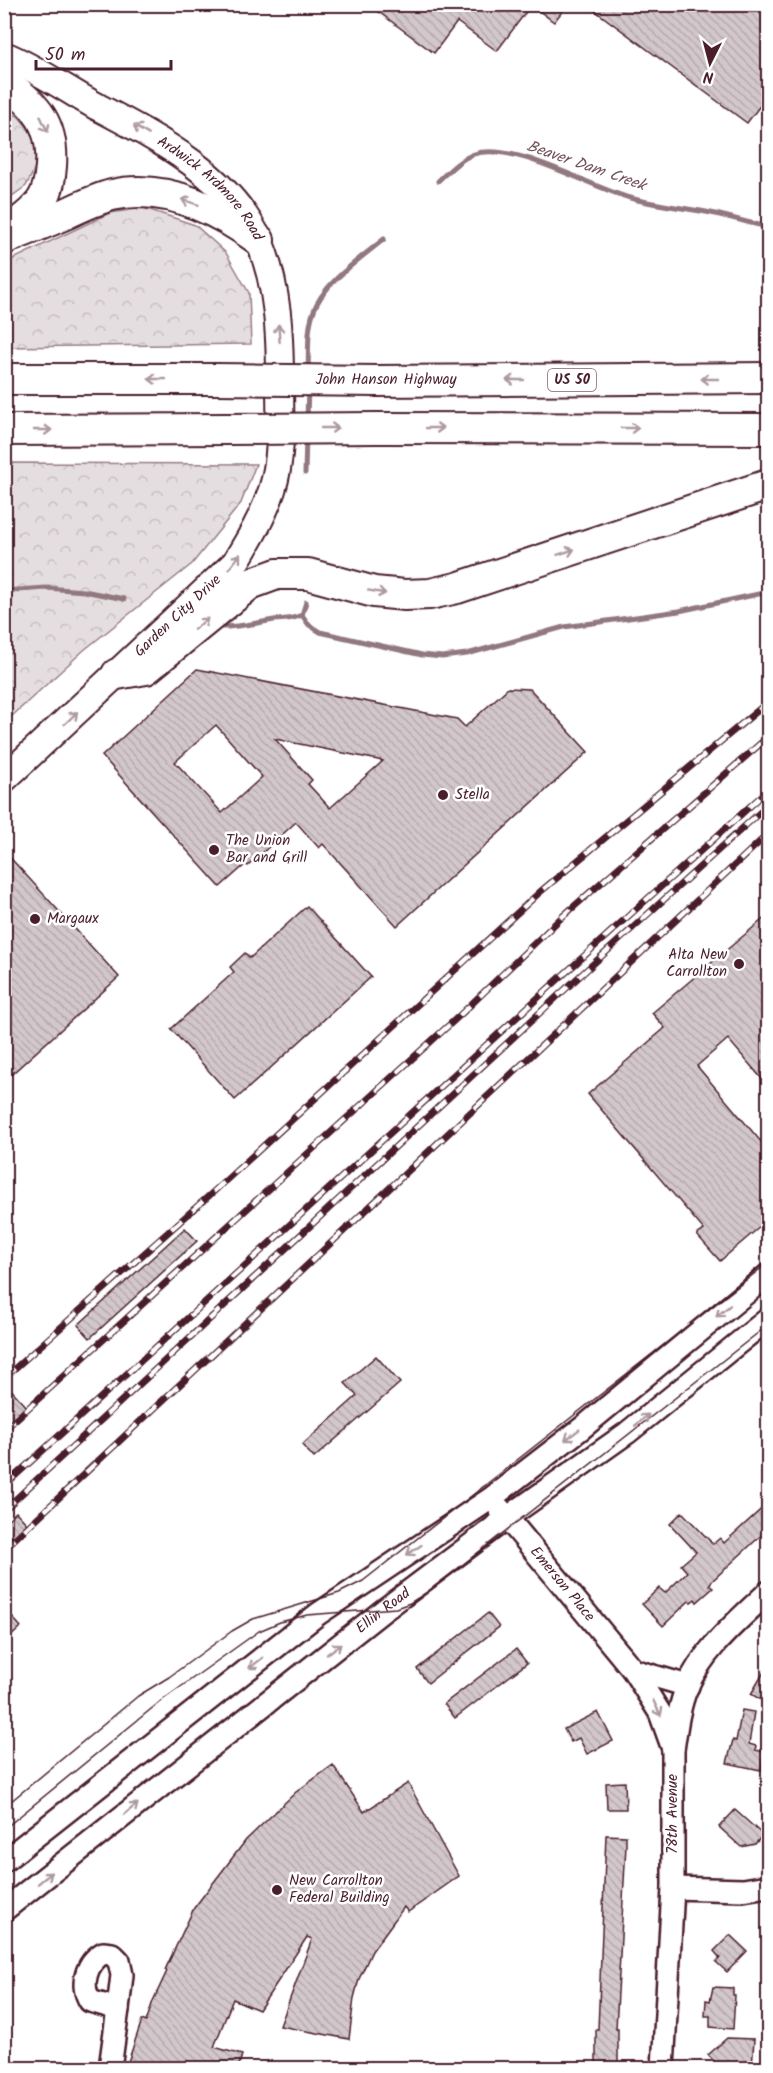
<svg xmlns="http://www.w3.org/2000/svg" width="773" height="2073" font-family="Kalam,sans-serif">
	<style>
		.forest { fill: url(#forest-crowns); stroke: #987e86; stroke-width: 1.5 }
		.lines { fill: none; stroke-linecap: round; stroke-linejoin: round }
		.stream { stroke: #91787e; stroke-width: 5 }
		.building { fill: url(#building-back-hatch); stroke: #4a1f2b; stroke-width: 1.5; fill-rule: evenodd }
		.minor-casing { stroke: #4a1f2b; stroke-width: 26 }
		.major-casing { stroke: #4a1f2b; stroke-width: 30 }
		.highway-casing { stroke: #4a1f2b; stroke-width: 34 }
		.minor { stroke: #fff; stroke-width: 21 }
		.major { stroke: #fff; stroke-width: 26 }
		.highway { stroke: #fff; stroke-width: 30 }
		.tram { stroke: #4a1f2b; stroke-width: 1.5 }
		.rail-casing { stroke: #4a1f2b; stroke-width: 7 }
		.rail { stroke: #fff; stroke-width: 4.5; stroke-dasharray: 14; stroke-linecap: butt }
		.highway-bridge-casing { stroke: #4a1f2b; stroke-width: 34; stroke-linecap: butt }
		.highway-bridge { stroke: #fff; stroke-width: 30 }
		.oneway { stroke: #ae9aa0 }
		.poi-dot { fill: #4a1f2b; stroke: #fff; stroke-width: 2 }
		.labels { text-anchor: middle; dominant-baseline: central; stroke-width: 5; stroke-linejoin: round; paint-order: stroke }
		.shield { fill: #fff; stroke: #80626b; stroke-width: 1.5 }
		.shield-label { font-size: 14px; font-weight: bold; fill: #4a1f2b }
		.street-label { font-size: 15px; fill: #4a1f2b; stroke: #fff }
		.poi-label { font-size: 15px; fill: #4a1f2b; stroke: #fff; text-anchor: start }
		.water-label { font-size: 16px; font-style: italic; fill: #74535c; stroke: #fff }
	</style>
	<defs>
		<pattern id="forest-crowns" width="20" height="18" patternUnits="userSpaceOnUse" patternTransform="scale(1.5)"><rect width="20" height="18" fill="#e5dee0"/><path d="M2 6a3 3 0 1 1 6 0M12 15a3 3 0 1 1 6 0" fill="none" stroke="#c6bec0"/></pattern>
		<pattern id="building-back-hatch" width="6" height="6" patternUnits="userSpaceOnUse" patternTransform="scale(1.5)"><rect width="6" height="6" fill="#d2c7cb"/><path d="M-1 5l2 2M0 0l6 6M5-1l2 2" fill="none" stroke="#b6aaae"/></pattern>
	</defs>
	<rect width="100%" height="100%" fill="#fff"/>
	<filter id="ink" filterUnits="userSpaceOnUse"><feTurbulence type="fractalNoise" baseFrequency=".0167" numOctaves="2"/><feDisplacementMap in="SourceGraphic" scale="12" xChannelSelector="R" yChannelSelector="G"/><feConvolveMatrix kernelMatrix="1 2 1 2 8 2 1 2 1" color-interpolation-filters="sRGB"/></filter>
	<g filter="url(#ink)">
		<g class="forest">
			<path d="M 4,110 L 18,116 L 35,136 L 38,162 L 26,186 L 5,201 Z"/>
			<path d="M 144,208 L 195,225 L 226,253 L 249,293 L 251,344 L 5,347 L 5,263 L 110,213 Z"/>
			<path d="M 5,463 L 256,464 L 241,503 L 192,564 L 84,650 L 12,716 L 5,717 Z"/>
		</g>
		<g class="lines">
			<g class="stream">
				<path d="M 438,181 C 449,171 460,159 474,154 C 513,141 590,187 630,198 C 655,205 681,207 706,212 C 727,216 748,223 768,227"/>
				<path d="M 308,370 C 309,351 307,331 313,313 C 322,284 361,258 384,239"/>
				<path d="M 307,418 L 308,388"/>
				<path d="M 305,473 L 306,436"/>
				<path d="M 4,591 L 46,588 L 84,591 L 124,599"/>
				<path d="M 302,615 L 309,625 L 320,632 L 422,655 L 442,657 L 467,654 L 564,627 L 679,611 L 768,592"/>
				<path d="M 216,627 C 236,628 255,623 274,620 C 285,619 292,620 302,615 L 306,602"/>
			</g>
		</g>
		<g class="building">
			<path d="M 368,4 L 568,4 L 554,22 L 531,5 L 497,51 L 457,22 L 434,53 Z"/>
			<path d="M 586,4 L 768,4 L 768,95 L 747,123 Z"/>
			<path d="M 197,669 L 457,719 L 465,727 L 508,688 L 530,689 L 588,752 L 397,926 L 323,844 L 319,848 L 296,822 L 248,866 L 246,864 L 220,887 L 102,756 ZM 216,725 L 262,777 L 222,813 L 175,762 ZM 275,739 L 383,761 L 330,808 L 308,784 L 312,780 Z"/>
			<path d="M 4,851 L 119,977 L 4,1081 Z"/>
			<path d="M 307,906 L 371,977 L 235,1100 L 171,1029 L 234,972 L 230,967 L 245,953 L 250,958 Z"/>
			<path d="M 768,915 L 768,1086 L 728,1039 L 697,1066 L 768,1150 L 768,1220 L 720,1261 L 697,1235 L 704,1230 L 588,1094 L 665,1028 L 652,1013 Z"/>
			<path d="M 185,1228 L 197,1241 L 90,1338 L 78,1325 Z"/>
			<path d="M 376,1356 L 400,1383 L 314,1458 L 302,1445 L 357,1396 L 345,1383 Z"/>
			<path d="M 4,1382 L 27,1407 L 4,1427 Z"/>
			<path d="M 768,1503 L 768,1529 L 712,1581 L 709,1585 L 713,1588 L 697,1602 L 695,1599 L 691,1602 L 689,1601 L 663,1626 L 642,1604 L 659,1588 L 665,1593 L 687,1572 L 681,1565 L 696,1552 L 670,1524 L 682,1512 L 713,1544 L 720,1538 L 724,1543 Z"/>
			<path d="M 16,1512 L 27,1524 L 4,1545 L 4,1523 Z"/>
			<path d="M 4,1608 L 21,1627 L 4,1643 Z"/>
			<path d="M 488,1613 L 499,1627 L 428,1683 L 417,1669 Z"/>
			<path d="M 516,1649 L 527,1663 L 455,1718 L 444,1704 Z"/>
			<path d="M 768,1665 L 768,1704 L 751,1694 Z"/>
			<path d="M 742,1710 L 754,1712 L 749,1744 L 756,1746 L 755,1750 L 764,1752 L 761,1770 L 727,1763 L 733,1740 L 736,1741 Z"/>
			<path d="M 598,1712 L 613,1741 L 587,1754 L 579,1738 L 571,1742 L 564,1729 Z"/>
			<path d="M 333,1765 L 364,1812 L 408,1783 L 459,1876 L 408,1912 L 404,1907 L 372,1951 L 359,1979 L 354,1998 L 349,2039 L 280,2026 L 312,1939 L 307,1937 L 259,2010 L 233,1999 L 214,2047 L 242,2055 L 238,2068 L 126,2068 L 142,2020 L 146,2022 L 153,2001 L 167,1971 L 165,1970 L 194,1908 L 246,1840 L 296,1792 Z"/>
			<path d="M 625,1782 L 626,1809 L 607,1809 L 606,1783 Z"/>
			<path d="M 735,1810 L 763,1835 L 755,1844 L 741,1847 L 719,1827 Z"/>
			<path d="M 606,1835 L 626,1836 L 626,1845 L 616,2029 L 618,2029 L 618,2068 L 596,2068 L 596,2029 L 598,2029 Z"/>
			<path d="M 730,1935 L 747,1951 L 727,1972 L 716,1962 L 720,1958 L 714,1951 Z"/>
			<path d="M 713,1987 L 733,1988 L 733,1995 L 735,1995 L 733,2029 L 710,2027 L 710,2016 L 705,2016 L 706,2000 L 710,2001 Z"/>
			<path d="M 727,2038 L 754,2039 L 752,2068 L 721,2068 L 708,2055 Z"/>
		</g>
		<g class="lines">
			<g class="minor-casing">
				<g id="minor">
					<path id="s1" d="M 499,1508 L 633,1670 L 660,1713 L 673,1749"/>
					<path d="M 633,1670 L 688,1686"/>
					<path d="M 4,1861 L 318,1614 L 490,1499 L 582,1428 L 768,1275"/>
					<path d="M 673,1888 L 743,1890 L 768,1886"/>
					<path id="s2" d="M 4,1910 L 384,1610 L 508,1517 L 627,1433 L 768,1319"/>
					<path d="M 103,1953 L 112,1954 L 119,1961 L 122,1975 L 118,2009 L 90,2001 C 80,1985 86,1963 103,1953 Z"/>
					<path d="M 110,2068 L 118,2009"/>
					<path d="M 663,2068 L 673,1888 L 673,1750 C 676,1729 679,1706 687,1687 C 704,1648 739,1620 768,1592"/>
				</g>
			</g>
			<g class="major-casing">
				<g id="major">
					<path id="s3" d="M 4,55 C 33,66 67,90 96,106 C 157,138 231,176 260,243 C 278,287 280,335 280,382 C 280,417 283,456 272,490 C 263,517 249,540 235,563 L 4,779"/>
				</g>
			</g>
			<g class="highway-casing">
				<g id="highway">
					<path d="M 4,83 C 37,104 54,126 51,166 C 50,179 48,194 39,204 C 31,214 20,221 11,229"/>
					<path d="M 4,239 C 25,231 45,223 65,214 C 80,207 96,199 112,195 C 164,183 218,210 259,240"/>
					<path d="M 4,379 L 216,379"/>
					<path d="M 376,381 L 768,378"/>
					<path d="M 376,428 L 768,429"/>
					<path d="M 4,430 L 229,429"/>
					<path d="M 117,674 L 146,669 L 250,584 L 277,574 L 308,574 L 374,592 L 405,595 L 430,594 L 457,588 L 768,485"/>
				</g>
			</g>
			<use href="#minor" class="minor"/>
			<use href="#major" class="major"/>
			<use href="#highway" class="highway"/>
			<g class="tram">
				<path d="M 4,1807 L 138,1696 L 169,1677 L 232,1631 L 253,1619 L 339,1593 L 363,1581 L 768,1263"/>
				<path d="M 4,1829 L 161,1701 L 259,1631 L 280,1622 L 307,1615 L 396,1608 L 410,1603 L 429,1591 L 768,1325"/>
			</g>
			<g class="rail-casing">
				<g id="rail">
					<path d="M 4,1378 L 211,1194 L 540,892 L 768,702"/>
					<path d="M 4,1430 L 459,1016 L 562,917 L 768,737"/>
					<path d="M 4,1486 L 552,985 L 768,790"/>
					<path d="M 4,1510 L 560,994 L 768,805"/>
					<path d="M 4,1549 L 768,834"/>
				</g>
			</g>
			<use href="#rail" class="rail"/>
			<g class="highway-bridge-casing">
				<g id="highway-bridge">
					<path d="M 216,379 L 376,381"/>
					<path d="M 229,429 L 376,428"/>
				</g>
			</g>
			<use href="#highway-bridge" class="highway-bridge"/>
		</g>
		<defs><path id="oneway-shaft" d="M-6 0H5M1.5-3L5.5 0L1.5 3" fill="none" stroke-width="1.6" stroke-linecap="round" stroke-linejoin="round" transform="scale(1.5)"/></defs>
		<g class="oneway">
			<use href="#oneway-shaft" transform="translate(44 124) rotate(65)"/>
			<use href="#oneway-shaft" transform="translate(141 130) rotate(-149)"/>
			<use href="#oneway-shaft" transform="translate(190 202) rotate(-161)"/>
			<use href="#oneway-shaft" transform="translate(279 333) rotate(-94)"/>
			<use href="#oneway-shaft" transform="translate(157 379) rotate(-180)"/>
			<use href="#oneway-shaft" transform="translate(710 379) rotate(180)"/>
			<use href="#oneway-shaft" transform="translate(515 380) rotate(180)"/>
			<use href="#oneway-shaft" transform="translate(330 428)"/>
			<use href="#oneway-shaft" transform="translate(435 428)"/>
			<use href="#oneway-shaft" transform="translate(630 428)"/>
			<use href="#oneway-shaft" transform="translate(43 430)"/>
			<use href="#oneway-shaft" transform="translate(566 552) rotate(-18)"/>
			<use href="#oneway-shaft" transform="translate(235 561) rotate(-53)"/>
			<use href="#oneway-shaft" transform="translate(377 592) rotate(10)"/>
			<use href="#oneway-shaft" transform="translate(201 624) rotate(-39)"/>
			<use href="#oneway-shaft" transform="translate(71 718) rotate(-44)"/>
			<use href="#oneway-shaft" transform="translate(723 1311) rotate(141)"/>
			<use href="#oneway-shaft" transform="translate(642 1420) rotate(-40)"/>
			<use href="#oneway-shaft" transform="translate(572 1435) rotate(143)"/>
			<use href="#oneway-shaft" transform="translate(414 1550) rotate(146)"/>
			<use href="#oneway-shaft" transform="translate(334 1649) rotate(-38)"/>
			<use href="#oneway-shaft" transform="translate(256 1663) rotate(142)"/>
			<use href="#oneway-shaft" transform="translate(657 1708) rotate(64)"/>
			<use href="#oneway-shaft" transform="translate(131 1809) rotate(-39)"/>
			<use href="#oneway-shaft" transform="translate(45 1878) rotate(-39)"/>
		</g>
	</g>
	<g class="poi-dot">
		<circle cx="443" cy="795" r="6"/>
		<circle cx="214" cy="850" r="6"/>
		<circle cx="35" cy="919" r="6"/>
		<circle cx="739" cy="964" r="6"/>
		<circle cx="277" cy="1890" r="6"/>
	</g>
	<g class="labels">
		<rect class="shield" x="548" y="369" width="48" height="22" rx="4.5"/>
		<g class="shield-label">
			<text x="572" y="380">US 50</text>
		</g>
		<g class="street-label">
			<text stroke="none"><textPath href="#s3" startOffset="248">Ardwick Ardmore Road</textPath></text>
			<text x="386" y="380">John Hanson Highway</text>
			<text transform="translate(178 616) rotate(-43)">Garden City Drive</text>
			<text stroke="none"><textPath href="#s1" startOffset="99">Emerson Place</textPath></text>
			<text stroke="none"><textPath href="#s2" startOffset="483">Ellin Road</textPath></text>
			<text transform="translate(673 1814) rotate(-90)">78th Avenue</text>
		</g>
		<g class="poi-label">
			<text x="455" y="795">Stella</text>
			<text x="226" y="841">The Union<tspan x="226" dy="17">Bar and Grill</tspan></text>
			<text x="47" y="919">Margaux</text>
			<text x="727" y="955" text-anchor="end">Alta New<tspan x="727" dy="17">Carrollton</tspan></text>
			<text x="289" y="1881">New Carrollton<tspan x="289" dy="17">Federal Building</tspan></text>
		</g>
		<g class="water-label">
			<text transform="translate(586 166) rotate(19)">Beaver Dam Creek</text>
		</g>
	</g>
	<rect width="773" height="2073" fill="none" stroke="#fff" stroke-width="24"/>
	<rect x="12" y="12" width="749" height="2049" fill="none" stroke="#4a1f2b" stroke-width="2" filter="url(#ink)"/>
	<g transform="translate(710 63) rotate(186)" stroke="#ffffff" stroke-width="4.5" paint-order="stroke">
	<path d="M0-4.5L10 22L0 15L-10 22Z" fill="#4a1f2b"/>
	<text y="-9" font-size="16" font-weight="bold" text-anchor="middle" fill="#4a1f2b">N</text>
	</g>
	<path d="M36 60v9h135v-9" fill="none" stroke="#4a1f2b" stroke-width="3"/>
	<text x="45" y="60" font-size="18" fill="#4a1f2b" stroke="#ffffff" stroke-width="4.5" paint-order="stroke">50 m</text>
</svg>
